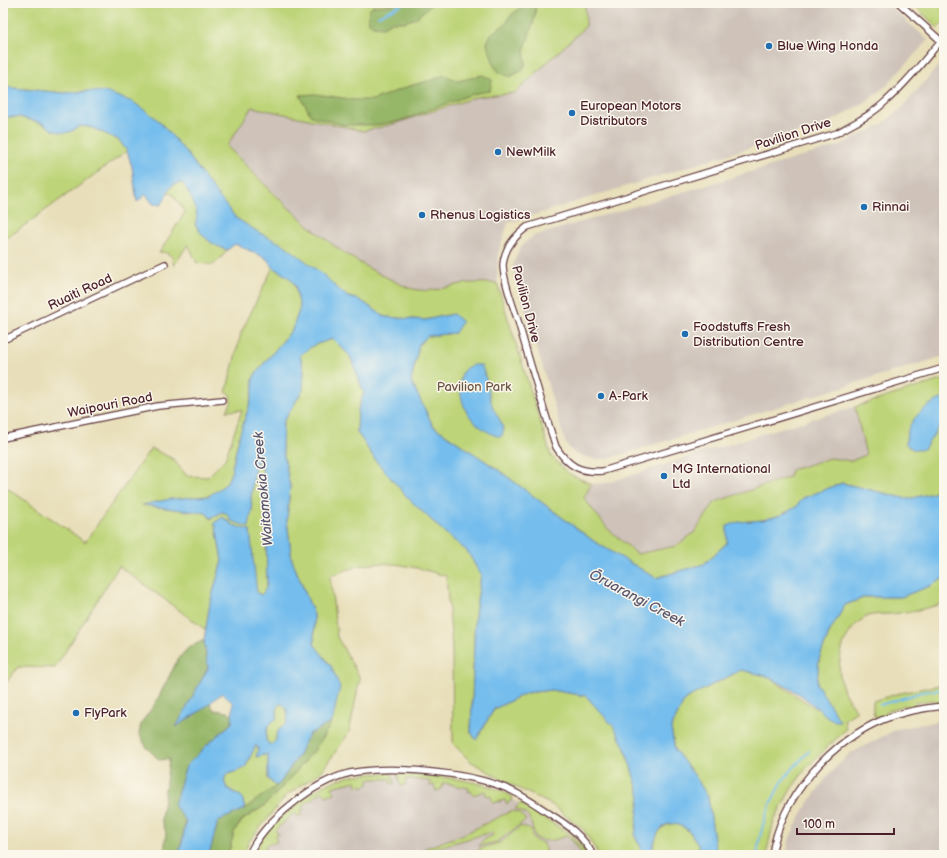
<svg xmlns="http://www.w3.org/2000/svg" width="947" height="858" font-family="'Balsamiq Sans',sans-serif">
	<style>
		.industrial { fill: #cec2b9 }
		.green { fill: #bdd478; stroke: #847a52 }
		.forest { fill: #96b668; stroke: #706a4a }
		.water { fill: #74bded; stroke: #5f6e8c; fill-rule: evenodd }
		.lines { fill: none; stroke-linecap: round; stroke-linejoin: round }
		.stream { stroke: #74bded; stroke-width: 2 }
		.minor-casing { stroke: #623c40; stroke-width: 8 }
		.minor { stroke: #fff; stroke-width: 5.5 }
		.poi-dot { fill: #1f6fb2; stroke: #fbf7ec; stroke-width: 1.5 }
		.labels { text-anchor: middle; dominant-baseline: central; stroke-width: 3; stroke-linejoin: round; paint-order: stroke }
		.poi-label { font-size: 13px; fill: #4a1f2b; stroke: #fbf7ec; text-anchor: start }
		.street-label { font-size: 13px; fill: #4a1f2b; stroke: #fbf7ec }
		.park-label { font-size: 13px; fill: #6c5542; stroke: #fbf7ec }
		.water-label { font-size: 14px; font-style: italic; fill: #59566f; stroke: #fbf7ec }
	</style>
	<rect width="100%" height="100%" fill="#fbf7ec"/>
	<filter id="ink" filterUnits="userSpaceOnUse"><feTurbulence type="fractalNoise" baseFrequency=".025" numOctaves="2"/><feDisplacementMap in="SourceGraphic" scale="8" xChannelSelector="R" yChannelSelector="G"/><feConvolveMatrix kernelMatrix="1 2 1 2 8 2 1 2 1" color-interpolation-filters="sRGB"/></filter>
	<filter id="wash" filterUnits="userSpaceOnUse"><feTurbulence type="fractalNoise" baseFrequency=".012" numOctaves="4" result="noise"/><feDisplacementMap in="SourceGraphic" scale="16" xChannelSelector="R" yChannelSelector="G"/><feGaussianBlur stdDeviation="0.9" result="paint"/><feColorMatrix in="noise" values="0 0 0 0 0 0 0 0 0 0 0 0 0 0 0 0 0 1.4 0 .05"/><feComposite in="paint" operator="in"/></filter>
	<g filter="url(#wash)">
		<rect width="100%" height="100%" fill="#e8dfba"/>
		<g class="industrial">
			<path d="M 585,3 L 886,3 L 928,40 L 887,85 L 866,102 L 834,120 L 813,128 L 508,223 L 498,253 L 497,283 L 462,284 L 435,291 L 417,290 L 403,285 L 367,269 L 329,243 L 298,217 L 227,146 L 252,107 L 433,112 L 476,97 L 515,93 L 585,13 Z"/>
			<path d="M 944,59 L 944,356 L 607,459 L 595,459 L 575,454 L 570,449 L 566,444 L 563,435 L 513,269 L 514,262 L 520,248 L 524,243 L 534,236 L 838,146 L 881,125 L 903,107 Z"/>
			<path d="M 855,407 L 866,455 L 851,461 L 830,458 L 789,477 L 715,502 L 695,532 L 676,546 L 637,554 L 607,528 L 584,498 L 591,484 L 607,483 L 774,430 Z"/>
			<path d="M 944,720 L 944,855 L 786,855 L 790,837 L 805,808 L 826,778 L 849,754 L 897,729 Z"/>
			<path d="M 401,775 L 426,776 L 497,792 L 546,817 L 573,838 L 585,855 L 256,855 L 269,832 L 321,789 L 360,777 Z"/>
		</g>
		<g class="green">
			<path d="M 3,3 L 585,3 L 586,26 L 515,93 L 476,97 L 394,124 L 363,131 L 252,107 L 227,146 C 276,196 324,248 388,278 C 398,283 408,289 419,290 C 435,292 445,287 461,284 C 472,282 485,283 497,283 L 551,456 L 568,473 L 591,484 L 584,498 L 607,528 L 637,554 L 676,546 L 695,532 L 715,502 L 789,477 L 791,470 L 830,458 L 851,461 L 866,455 L 855,407 L 944,379 L 944,477 L 934,493 L 908,499 L 842,483 L 803,498 L 796,507 L 781,515 L 763,520 L 739,522 L 727,543 L 704,564 L 656,578 L 595,542 L 497,469 L 433,426 L 411,381 L 419,344 L 428,336 L 455,333 L 453,314 L 425,320 L 385,317 L 360,300 L 348,297 L 338,289 L 326,277 L 236,218 L 215,192 L 189,156 L 157,119 L 87,91 L 65,93 L 3,87 Z"/>
			<path d="M 912,3 L 944,3 L 944,21 L 938,28 Z"/>
			<path d="M 3,117 L 19,117 L 42,123 L 53,130 L 70,132 L 80,126 L 90,127 L 119,140 L 127,151 L 3,241 Z"/>
			<path d="M 175,183 L 183,183 C 189,194 201,212 195,224 C 204,239 211,244 227,250 L 221,258 L 213,265 L 197,263 L 188,244 L 174,266 L 172,257 C 168,253 164,251 159,253 L 185,212 L 173,195 L 170,193 L 167,194 L 172,185 Z"/>
			<path d="M 273,267 L 291,279 L 295,285 L 300,308 L 292,330 L 256,373 L 253,379 L 253,390 L 250,403 L 240,433 L 231,473 L 226,484 L 209,496 L 170,499 L 144,505 L 206,513 L 211,519 L 222,512 L 227,514 L 231,521 L 252,510 L 251,499 L 255,465 L 258,460 C 264,471 264,473 260,486 L 266,499 L 266,528 L 267,585 L 264,592 L 261,595 L 257,593 L 252,560 L 233,525 L 223,517 L 214,523 L 216,526 L 222,561 L 210,603 L 206,630 L 119,566 L 55,668 L 18,667 L 3,687 L 3,485 L 85,542 L 151,448 L 173,459 L 187,476 L 208,477 L 225,459 L 242,410 L 227,411 L 231,403 L 230,394 L 226,393 L 241,333 Z"/>
			<path d="M 333,339 L 350,356 L 364,393 L 358,409 L 357,432 L 376,461 L 409,499 L 444,532 L 467,551 L 481,575 L 475,614 L 471,732 L 476,740 L 494,709 L 526,693 L 551,690 L 586,696 L 614,727 L 624,746 L 630,764 L 640,796 L 635,836 L 641,847 L 639,855 L 599,855 L 583,829 L 552,805 L 504,781 L 470,761 L 453,744 L 452,646 L 446,576 C 418,568 389,559 360,566 C 350,568 340,573 330,576 L 337,637 L 360,678 L 349,733 L 321,772 L 287,795 L 249,841 L 243,855 L 228,855 L 234,832 L 243,820 L 264,806 L 286,783 L 314,751 L 332,722 L 331,666 L 314,644 L 314,615 L 292,560 L 287,520 L 290,486 L 282,446 L 283,422 L 303,390 L 304,371 L 300,355 L 314,345 Z"/>
			<path d="M 944,578 L 944,603 C 929,608 915,611 899,613 C 891,615 872,613 866,617 C 839,633 833,670 846,696 C 849,701 853,706 857,711 L 844,720 L 846,729 L 807,767 L 791,789 L 774,820 L 766,855 L 718,855 L 715,847 L 708,797 L 695,776 L 675,750 L 671,728 L 685,699 L 741,670 L 767,676 L 816,709 L 818,706 L 817,684 L 819,659 L 830,631 L 845,605 L 866,597 L 901,597 L 930,586 Z"/>
			<path d="M 944,684 L 944,702 L 936,702 L 933,700 L 915,703 L 914,706 L 908,707 L 906,705 L 887,711 L 885,715 L 875,718 L 873,712 L 873,701 L 896,694 Z"/>
			<path d="M 279,704 L 282,704 C 289,709 288,715 287,722 C 281,728 276,730 276,740 L 271,745 L 266,742 C 266,729 267,726 277,718 L 277,708 Z"/>
			<path d="M 256,745 L 258,748 L 257,757 L 268,754 L 268,779 L 276,786 L 245,809 L 242,797 L 227,788 L 224,781 L 226,775 L 245,768 Z"/>
			<path d="M 392,773 L 395,783 L 391,784 L 391,779 L 369,779 L 369,784 L 362,787 L 361,785 L 357,786 L 356,781 L 332,787 L 335,793 L 326,796 L 323,791 L 303,805 L 305,809 L 301,810 L 303,815 L 298,816 L 294,813 L 275,831 L 279,834 L 275,836 L 277,842 L 265,846 L 268,855 L 258,855 L 255,851 C 268,821 309,789 340,779 C 357,773 375,774 392,773 Z"/>
			<path d="M 397,774 C 431,775 482,779 512,796 L 513,799 L 507,804 L 505,800 L 493,803 L 490,795 L 486,796 L 485,791 L 473,795 L 471,791 L 468,792 L 469,788 L 443,783 L 442,789 L 436,791 L 434,785 L 430,786 L 430,781 L 406,779 L 405,785 L 401,786 Z"/>
			<path d="M 523,800 C 539,808 557,819 571,831 C 579,837 584,847 590,855 L 587,855 C 575,831 547,814 523,803 Z"/>
			<path d="M 520,803 C 544,818 570,830 586,855 L 582,855 L 576,845 L 567,836 C 557,839 546,844 536,838 C 528,822 536,817 515,809 Z"/>
			<path d="M 511,811 L 520,813 L 526,820 L 497,842 L 479,846 L 483,840 L 493,835 L 492,832 L 425,851 L 423,849 L 464,834 Z"/>
			<path d="M 674,823 C 692,829 695,840 703,855 L 651,855 C 655,840 656,826 674,823 Z"/>
			<path d="M 521,826 L 531,830 C 532,838 535,842 543,843 L 547,855 L 479,855 L 479,849 L 501,842 Z"/>
		</g>
		<g class="forest">
			<path d="M 395,3 L 433,3 L 416,18 L 404,22 L 392,22 L 383,27 L 373,26 L 370,24 L 368,19 L 369,10 L 373,6 L 391,5 Z"/>
			<path d="M 523,3 L 536,3 L 535,17 L 524,51 L 526,63 L 523,70 L 510,77 L 504,74 L 500,73 L 494,66 L 491,54 L 488,49 L 487,43 L 491,34 L 507,23 L 509,17 L 522,6 Z"/>
			<path d="M 445,75 L 458,81 L 483,75 L 492,80 L 490,91 L 477,93 L 467,96 L 400,121 L 376,125 L 344,125 L 311,116 L 300,95 L 315,94 L 356,100 L 373,100 L 409,86 L 432,80 Z"/>
			<path d="M 204,640 L 208,668 L 177,726 L 203,709 L 210,703 L 214,710 L 228,712 L 233,715 L 232,723 L 207,745 L 186,766 C 186,796 188,826 178,855 L 164,855 L 166,832 L 161,820 L 169,759 L 159,760 L 147,748 L 139,734 L 141,723 L 155,704 L 178,659 L 188,648 Z"/>
			<path d="M 332,722 L 314,751 L 286,783 L 264,806 L 242,820 L 234,832 L 228,855 L 209,855 L 218,821 L 244,809 L 280,783 L 298,756 L 309,734 Z"/>
		</g>
		<g class="water">
			<path d="M 3,87 L 65,93 L 87,91 L 105,92 L 133,102 L 157,119 L 173,137 L 189,156 L 215,192 L 236,218 L 258,232 L 286,246 L 326,277 L 338,289 L 348,297 L 360,300 L 385,317 L 425,320 L 453,314 L 462,322 L 455,333 L 428,336 L 419,344 L 411,381 L 433,426 L 497,469 L 595,542 L 656,578 L 704,564 L 727,543 L 727,526 L 739,522 L 763,520 L 781,515 L 796,507 L 803,498 L 842,483 L 908,499 L 934,493 L 944,477 L 944,578 L 930,586 L 901,597 L 866,597 L 845,605 L 830,631 L 819,659 L 817,684 L 840,721 L 835,721 L 829,718 L 801,695 L 767,676 L 741,670 L 685,699 L 671,728 L 675,750 L 695,776 L 708,797 L 715,846 L 718,855 L 703,855 C 699,848 696,840 691,833 C 688,829 682,826 678,825 C 659,818 654,842 651,855 L 639,855 L 641,847 L 635,836 L 640,796 L 630,764 L 624,746 L 614,727 L 586,696 L 551,690 L 526,693 L 494,709 L 476,740 L 471,732 L 475,614 L 481,575 L 467,551 L 444,532 L 409,499 L 376,461 L 357,432 L 358,409 L 364,393 L 350,356 L 333,339 L 314,345 L 300,355 L 304,371 L 303,390 L 283,422 L 282,446 L 290,486 L 287,520 L 292,560 L 314,615 L 314,644 L 331,666 L 340,687 L 332,722 L 309,734 L 298,756 L 280,783 L 276,786 L 268,779 L 268,754 L 256,757 L 258,748 L 256,745 L 245,768 L 226,775 L 224,781 L 227,788 L 242,797 L 245,809 L 218,821 L 209,855 L 178,855 L 182,843 L 186,821 L 174,805 L 186,766 L 207,745 L 232,723 L 233,703 L 222,693 L 203,709 L 176,727 L 208,668 L 204,640 L 210,603 L 222,561 L 216,526 L 214,523 L 223,517 L 233,525 L 250,530 L 257,593 L 261,595 L 264,592 L 267,585 L 266,528 L 266,499 L 260,486 C 264,475 264,469 258,460 L 255,465 L 251,499 L 252,510 L 249,527 L 231,521 L 227,514 L 222,512 L 211,518 L 206,513 L 142,505 L 170,499 L 209,496 L 226,484 L 231,473 L 240,433 L 250,403 L 253,390 L 253,379 L 256,373 L 292,330 L 300,308 L 295,285 L 291,279 L 273,267 L 266,258 L 235,244 L 227,250 C 211,244 204,239 195,224 C 201,212 189,194 183,183 C 166,183 170,194 161,205 L 153,204 L 146,194 L 137,202 L 132,167 L 127,151 L 119,140 L 90,127 L 80,126 L 70,132 L 63,133 L 53,130 L 42,123 L 19,117 L 3,117 ZM 279,704 L 282,704 C 289,709 288,715 287,722 C 281,729 276,730 276,740 L 271,745 L 266,741 C 266,729 267,726 277,718 L 277,708 Z"/>
			<path d="M 473,365 L 481,365 C 488,379 488,394 493,408 C 496,414 502,422 503,428 C 504,431 503,434 501,437 C 489,435 472,422 466,411 C 461,400 456,379 465,369 C 467,367 471,366 473,365 Z"/>
			<path d="M 944,398 L 944,420 L 924,449 C 916,451 912,450 906,444 C 905,422 924,405 944,398 Z"/>
		</g>
		<g class="lines">
			<g class="stream">
				<path d="M 943,3 L 944,4"/>
				<path d="M 378,16 L 405,3"/>
				<path d="M 880,705 L 922,692 L 944,689"/>
				<path d="M 757,855 C 760,828 769,802 784,779 C 792,769 801,760 809,751"/>
			</g>
		</g>
	</g>
	<g filter="url(#ink)">
		<g class="lines">
			<g class="minor-casing">
				<g id="minor">
					<path d="M 899,3 L 941,41"/>
					<path d="M 944,37 C 925,59 908,82 886,101 C 872,115 854,123 837,133 L 527,227 C 515,236 504,248 503,265 C 503,280 513,306 518,321 C 530,363 542,405 556,447 C 568,466 580,473 603,471 L 944,368"/>
					<path d="M 3,340 L 165,264"/>
					<path d="M 3,438 L 158,406 L 222,400"/>
					<path d="M 249,855 C 263,821 315,781 350,773 C 391,765 464,772 503,787 C 520,793 535,804 550,814 C 568,825 583,836 593,855"/>
					<path d="M 772,855 C 781,797 829,743 882,720 C 901,712 923,708 944,706"/>
				</g>
			</g>
			<use href="#minor" class="minor"/>
		</g>
	</g>
	<g class="poi-dot">
		<circle cx="769" cy="46" r="4"/>
		<circle cx="572" cy="113" r="4"/>
		<circle cx="498" cy="152" r="4"/>
		<circle cx="864" cy="207" r="4"/>
		<circle cx="422" cy="215" r="4"/>
		<circle cx="685" cy="334" r="4"/>
		<circle cx="601" cy="396" r="4"/>
		<circle cx="664" cy="476" r="4"/>
		<circle cx="76" cy="713" r="4"/>
	</g>
	<g class="labels">
		<g class="poi-label">
			<text x="777" y="46">Blue Wing Honda</text>
			<text x="580" y="106">European Motors<tspan x="580" dy="15">Distributors</tspan></text>
			<text x="506" y="152">NewMilk</text>
			<text x="872" y="207">Rinnai</text>
			<text x="430" y="215">Rhenus Logistics</text>
			<text x="693" y="327">Foodstuffs Fresh<tspan x="693" dy="15">Distribution Centre</tspan></text>
			<text x="609" y="396">A-Park</text>
			<text x="672" y="469">MG International<tspan x="672" dy="15">Ltd</tspan></text>
			<text x="84" y="713">FlyPark</text>
		</g>
		<g class="street-label">
			<text transform="translate(793 134) rotate(-18)">Pavilion Drive</text>
			<text transform="translate(80 292) rotate(-25)">Ruaiti Road</text>
			<text transform="translate(526 304) rotate(75)">Pavilion Drive</text>
			<text transform="translate(110 405) rotate(-11)">Waipouri Road</text>
		</g>
		<g class="park-label">
			<text x="474" y="387">Pavilion Park</text>
		</g>
		<g class="water-label">
			<text transform="translate(263 489) rotate(-95)">Waitomokia Creek</text>
			<text transform="translate(637 598) rotate(28)">Ōruarangi Creek</text>
		</g>
	</g>
	<rect width="947" height="858" fill="none" stroke="#fbf7ec" stroke-width="16"/>
	<path d="M797 828v6h97v-6" fill="none" stroke="#4a1f2b" stroke-width="2"/>
	<text x="803" y="828" font-size="12" fill="#4a1f2b" stroke="#fbf7ec" stroke-width="3" paint-order="stroke">100 m</text>
</svg>
